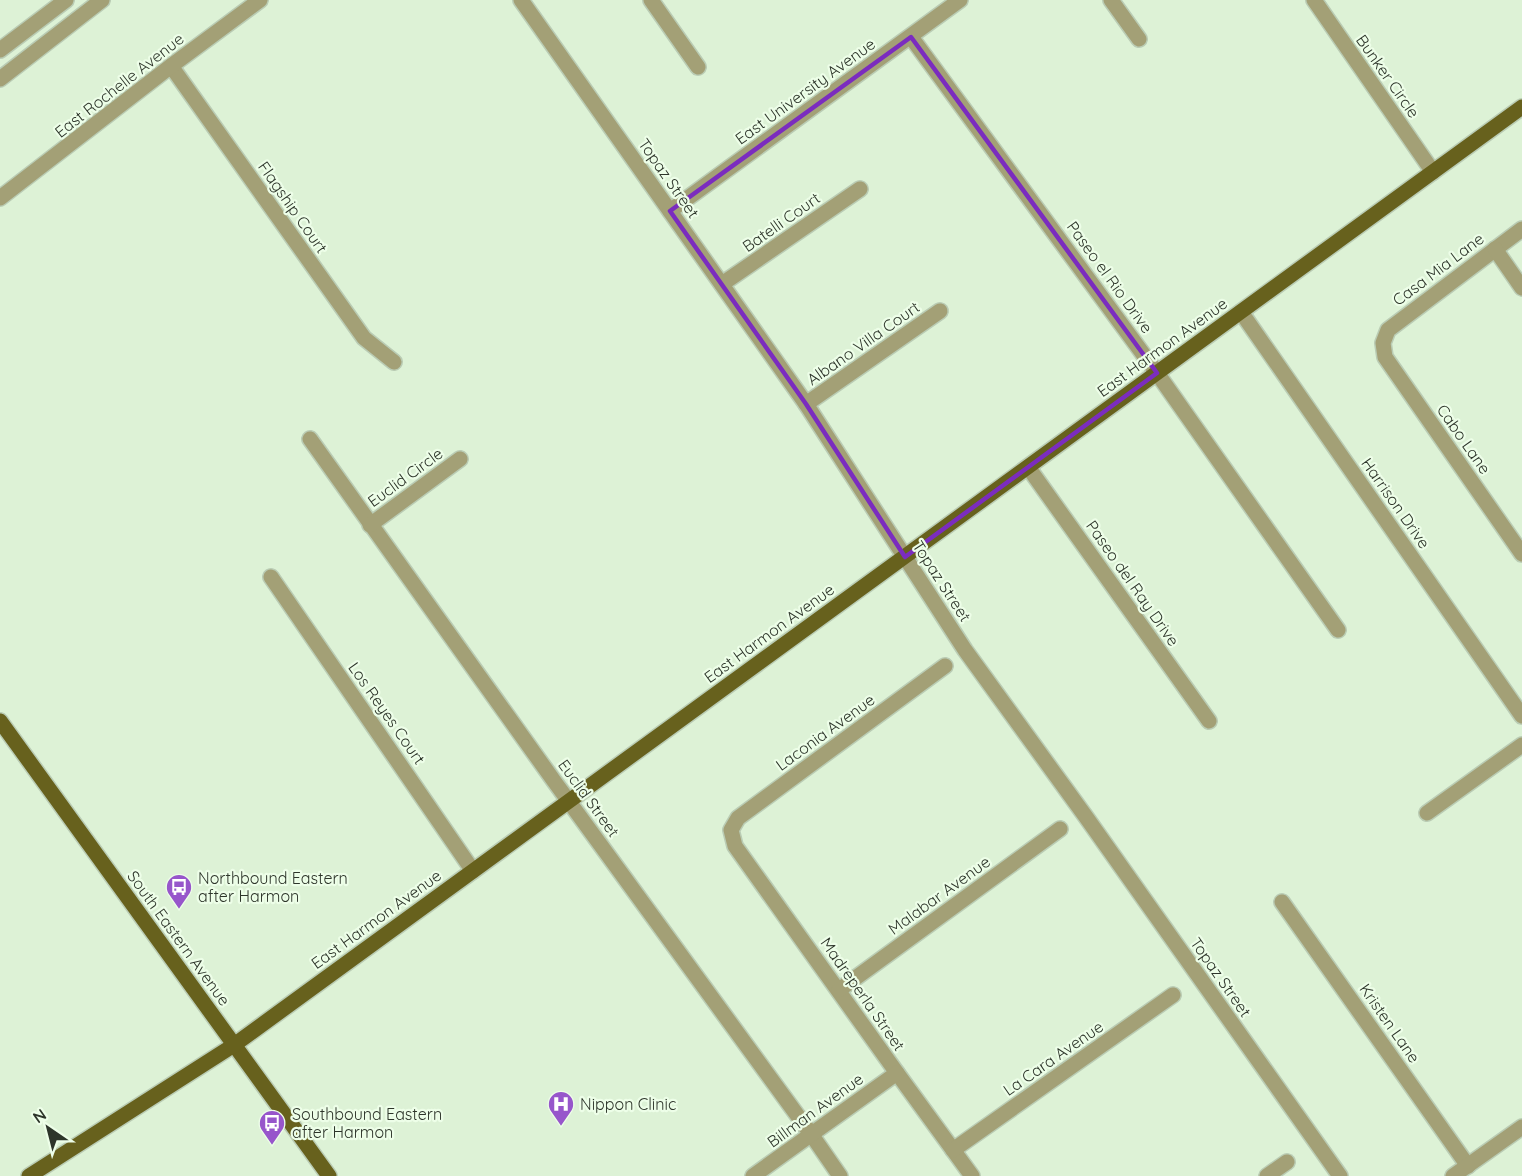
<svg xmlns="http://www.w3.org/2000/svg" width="1522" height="1176" font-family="Quicksand,sans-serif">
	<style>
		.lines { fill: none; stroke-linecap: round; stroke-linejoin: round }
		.minor-casing { stroke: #baccb4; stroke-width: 18 }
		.major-casing { stroke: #baccb4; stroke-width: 18 }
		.minor { stroke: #a3a076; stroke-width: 15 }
		.major { stroke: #67611d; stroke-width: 15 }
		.marked { fill: none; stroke: #7b2cbf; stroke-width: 4.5; stroke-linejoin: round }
		.labels { text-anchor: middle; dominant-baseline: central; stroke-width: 4.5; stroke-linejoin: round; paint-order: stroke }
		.street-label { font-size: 16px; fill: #2d352a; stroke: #edfee8 }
		.poi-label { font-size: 16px; fill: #2d352a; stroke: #edfee8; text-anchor: start }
	</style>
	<rect width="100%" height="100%" fill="#ddf2d6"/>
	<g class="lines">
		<g class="minor-casing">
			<g id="minor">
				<path d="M 521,0 L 806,404 L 965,650 L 1086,817 L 1340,1176"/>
				<path d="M 651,0 L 698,67"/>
				<path d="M 1111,0 L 1139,39"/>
				<path d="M 1314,0 L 1433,172"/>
				<path d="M 911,37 L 1157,373 L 1338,630"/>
				<path d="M 0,50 L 66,0"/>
				<path d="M 171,66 L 364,338 L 394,362"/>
				<path d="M 0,79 L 102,0"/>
				<path d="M 0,198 L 171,66 L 260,0"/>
				<path d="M 670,211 L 960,0"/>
				<path d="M 1522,229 L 1388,330 L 1383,343 L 1385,357 L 1522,554"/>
				<path d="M 1495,249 L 1522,288"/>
				<path d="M 722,284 L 860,189"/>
				<path d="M 1241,312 L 1522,716"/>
				<path d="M 806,404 L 940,311"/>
				<path d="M 310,439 L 554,781 L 811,1134 L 840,1176"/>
				<path d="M 1028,467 L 1209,721"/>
				<path d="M 370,525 L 460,459"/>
				<path d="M 271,577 L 473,871"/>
				<path d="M 945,666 L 738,818 L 731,830 L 735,846 L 897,1073 L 972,1176"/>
				<path d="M 1427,813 L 1522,745"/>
				<path d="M 1282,902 L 1468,1166"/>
				<path d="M 839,990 L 1060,829"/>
				<path d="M 953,1150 L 1173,995"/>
				<path d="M 753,1176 L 897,1073"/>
				<path d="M 1267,1176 L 1287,1162"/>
				<path d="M 1453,1176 L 1522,1127"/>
			</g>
		</g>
		<g class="major-casing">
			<g id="major">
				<path d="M 0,721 L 329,1176"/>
				<path d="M 29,1176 L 234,1045 L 1522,107"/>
			</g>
		</g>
		<use href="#minor" class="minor"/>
		<use href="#major" class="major"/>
	</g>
	<path class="marked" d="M 911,37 L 1157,373 L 905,557 L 806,404 L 670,211 Z"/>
	<defs>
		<g id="bus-pin" transform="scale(1.35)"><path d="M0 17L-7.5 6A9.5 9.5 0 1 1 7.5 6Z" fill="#9756cb" stroke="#edfee8"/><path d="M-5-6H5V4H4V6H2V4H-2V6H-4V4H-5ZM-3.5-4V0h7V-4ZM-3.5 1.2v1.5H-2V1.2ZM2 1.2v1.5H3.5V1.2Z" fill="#fff"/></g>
		<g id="hospital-pin" transform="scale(1.35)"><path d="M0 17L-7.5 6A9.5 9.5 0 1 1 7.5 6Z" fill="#9756cb" stroke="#edfee8"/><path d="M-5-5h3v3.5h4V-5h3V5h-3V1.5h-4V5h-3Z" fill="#fff"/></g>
	</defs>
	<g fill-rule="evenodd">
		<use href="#bus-pin" x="179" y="887"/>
		<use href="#hospital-pin" x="561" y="1104"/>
		<use href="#bus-pin" x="272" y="1123"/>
	</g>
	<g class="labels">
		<g class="street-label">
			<text transform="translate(1388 76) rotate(55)">Bunker Circle</text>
			<text transform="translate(119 85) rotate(-38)">East Rochelle Avenue</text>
			<text transform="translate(805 91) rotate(-36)">East University Avenue</text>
			<text transform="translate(669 178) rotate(55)">Topaz Street</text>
			<text transform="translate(293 207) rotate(55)">Flagship Court</text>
			<text transform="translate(781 222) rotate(-35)">Batelli Court</text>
			<text transform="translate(1438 269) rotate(-37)">Casa Mia Lane</text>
			<text transform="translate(1110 277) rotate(54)">Paseo el Rio Drive</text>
			<text transform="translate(863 343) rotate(-35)">Albano Villa Court</text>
			<text transform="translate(1162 347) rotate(-36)">East Harmon Avenue</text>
			<text transform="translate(1464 439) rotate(55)">Cabo Lane</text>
			<text transform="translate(405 477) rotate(-36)">Euclid Circle</text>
			<text transform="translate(1396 503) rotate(55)">Harrison Drive</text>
			<text transform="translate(942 581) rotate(57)">Topaz Street</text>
			<text transform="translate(1133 583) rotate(55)">Paseo del Ray Drive</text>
			<text transform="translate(769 633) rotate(-36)">East Harmon Avenue</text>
			<text transform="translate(387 713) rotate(55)">Los Reyes Court</text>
			<text transform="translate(825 732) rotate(-36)">Laconia Avenue</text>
			<text transform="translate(589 798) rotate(54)">Euclid Street</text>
			<text transform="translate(939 895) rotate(-36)">Malabar Avenue</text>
			<text transform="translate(376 919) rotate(-36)">East Harmon Avenue</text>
			<text transform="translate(179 938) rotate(54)">South Eastern Avenue</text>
			<text transform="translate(1221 977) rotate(55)">Topaz Street</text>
			<text transform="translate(863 994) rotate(55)">Madreperla Street</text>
			<text transform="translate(1390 1023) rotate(55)">Kristen Lane</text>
			<text transform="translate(1053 1058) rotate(-35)">La Cara Avenue</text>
			<text transform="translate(815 1110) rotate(-36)">Billman Avenue</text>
		</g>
		<g class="poi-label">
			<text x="198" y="878">Northbound Eastern<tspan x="198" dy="18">after Harmon</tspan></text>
			<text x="580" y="1104">Nippon Clinic</text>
			<text x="292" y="1114">Southbound Eastern<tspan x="292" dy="18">after Harmon</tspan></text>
		</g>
	</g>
	<g transform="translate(48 1128) rotate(325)" stroke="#edfee8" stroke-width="4.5" paint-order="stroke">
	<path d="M0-4.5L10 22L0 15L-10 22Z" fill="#2d352a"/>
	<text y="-9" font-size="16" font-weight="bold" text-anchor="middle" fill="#2d352a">N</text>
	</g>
</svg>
